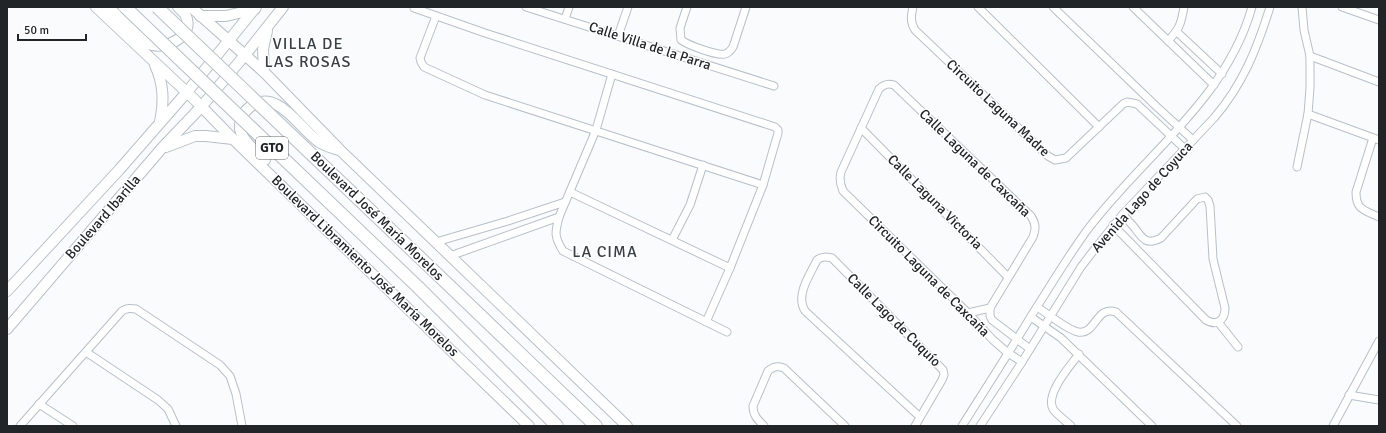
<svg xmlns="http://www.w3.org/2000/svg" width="1386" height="433" font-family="Signika,sans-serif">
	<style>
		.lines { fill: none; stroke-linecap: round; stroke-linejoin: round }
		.street-casing { stroke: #b7c0c9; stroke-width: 9 }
		.secondary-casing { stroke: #b7c0c9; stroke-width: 12 }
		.primary-casing { stroke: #b7c0c9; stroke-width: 14 }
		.street { stroke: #fff; stroke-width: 7 }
		.secondary { stroke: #fff; stroke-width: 10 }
		.primary { stroke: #fff; stroke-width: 12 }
		.primary-bridge-casing { stroke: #b7c0c9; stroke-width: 14; stroke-linecap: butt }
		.primary-bridge { stroke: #fff; stroke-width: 12 }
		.labels { text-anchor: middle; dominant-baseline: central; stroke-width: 3; stroke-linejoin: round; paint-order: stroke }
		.shield { fill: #fff; stroke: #646668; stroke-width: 1 }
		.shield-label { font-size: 13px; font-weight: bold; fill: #212528 }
		.street-label { font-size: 14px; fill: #212528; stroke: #fff }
		.quarter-label { font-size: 16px; letter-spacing: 1px; fill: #394047; stroke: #fff }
	</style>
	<rect width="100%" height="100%" fill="#fafbfd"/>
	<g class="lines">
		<g class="street-casing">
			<g id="street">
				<path d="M 526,7 L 774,86"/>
				<path d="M 687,7 L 680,28 L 681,40 C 688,45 717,56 725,54 C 729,53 731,50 733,47 L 746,7"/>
				<path d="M 913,7 C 911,16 910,22 915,30 L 1048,156 L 1055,160 L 1066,158 L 1123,104 L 1127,102 L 1137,104 L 1185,149"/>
				<path d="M 978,7 L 1099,127"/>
				<path d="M 1053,7 L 1157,107 L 1193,140"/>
				<path d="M 1133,7 L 1214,85"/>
				<path d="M 1342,7 L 1379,20"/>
				<path d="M 414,8 L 485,33 L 775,127 L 778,130 L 778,133 L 763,185 L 730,268 L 706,322"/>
				<path d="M 436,16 L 420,58 L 421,62 L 424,67 L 485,95 L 763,185"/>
				<path d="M 565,19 L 569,7"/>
				<path d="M 1177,32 L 1222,74"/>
				<path d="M 618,36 L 628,7"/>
				<path d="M 1168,41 C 1180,28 1181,24 1184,7"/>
				<path d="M 1310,56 L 1379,82"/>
				<path d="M 612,74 L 596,130 L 559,217 C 555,232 554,237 563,251 L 727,332"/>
				<path d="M 1308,114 L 1379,140"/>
				<path d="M 861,128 L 1008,277"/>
				<path d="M 1373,138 L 1356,192 C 1356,210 1364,210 1379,217"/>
				<path d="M 1297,167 L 1308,114 L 1310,88 L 1310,56 L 1304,30 L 1302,7"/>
				<path d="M 570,192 L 730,268"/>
				<path d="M 1113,225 L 1206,320 C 1218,327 1225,319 1225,308 L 1213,259 L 1210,206 L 1208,200 L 1205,197 L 1197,199 L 1161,238 C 1146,246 1142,238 1134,227 C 1130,223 1126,218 1123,214"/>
				<path d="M 672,240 L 690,205 L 703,165"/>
				<path d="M 436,242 L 508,221 L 565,202"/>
				<path d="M 450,256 L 559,217"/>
				<path d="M 1037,307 C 1047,313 1067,330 1078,332 C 1096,335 1096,305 1116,312 L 1237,426"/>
				<path d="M 968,313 L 990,308"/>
				<path d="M 1031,317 L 1061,338 L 1152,426"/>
				<path d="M 1218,322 L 1238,347"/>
				<path d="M 86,352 L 158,400 L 168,409 L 176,426"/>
				<path d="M 1022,362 L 1008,353 L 993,340 L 968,313 L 843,191 C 840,184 839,179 841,172 L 879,89 C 884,84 888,83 894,85 L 1031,216 C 1036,224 1036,229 1033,237 L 990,308 L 990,316 L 992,320 L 1030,349"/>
				<path d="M 1349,395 L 1379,400"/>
				<path d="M 39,404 L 73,426"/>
				<path d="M 20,426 L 122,311 C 127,308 130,308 136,309 L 220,365 L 230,376 L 236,394 L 242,426"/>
				<path d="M 764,426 C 757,419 753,415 753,406 L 768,371 C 774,366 777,366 784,368 L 845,426"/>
				<path d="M 915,426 L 942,380 L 944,375 L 943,370 L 832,258 C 827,257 822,256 817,260 C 810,275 795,295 805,311 L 920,417"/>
				<path d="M 962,426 C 986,388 1010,351 1033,313 C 1051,285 1068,256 1088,229 C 1143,156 1226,100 1252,7"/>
				<path d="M 980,426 L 1022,362 L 1081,267 L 1097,246 L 1123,214 L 1214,118 C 1243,84 1257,49 1270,7"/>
				<path d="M 1071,426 C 1066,421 1057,415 1053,409 C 1045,394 1070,366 1079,354"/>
				<path d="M 1333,426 L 1379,341"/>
			</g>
		</g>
		<g class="secondary-casing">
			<g id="secondary">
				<path d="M 96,7 L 196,101 L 233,139 L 529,426"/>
				<path d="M 108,7 L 148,44 C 165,51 197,36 185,14 C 183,12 180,9 178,7"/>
				<path d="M 191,7 L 264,72 L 340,150 L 627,426"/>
				<path d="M 200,16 L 226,16 L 255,9"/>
				<path d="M 155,65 C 164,85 164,101 160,122"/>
				<path d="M 264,72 L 263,49 L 267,31"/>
				<path d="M 166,147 L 195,136 L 206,136 L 233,139"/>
				<path d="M 265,160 C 257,152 242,141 240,129 C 239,121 243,112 250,107 C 277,87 299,128 319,142 C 325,146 332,148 339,150"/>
				<path d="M 7,291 L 119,170 L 187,92 L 256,7"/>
				<path d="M 7,329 L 162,148 L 202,106 L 245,55 L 283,7"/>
			</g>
		</g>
		<g class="primary-casing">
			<g id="primary">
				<path d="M 435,272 L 596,426"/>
				<path d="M 419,288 L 557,426"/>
			</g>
		</g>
		<use href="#street" class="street"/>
		<use href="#secondary" class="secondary"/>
		<use href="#primary" class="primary"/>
		<g class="primary-bridge-casing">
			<g id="primary-bridge">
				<path d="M 125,7 L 419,288"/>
				<path d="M 157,7 L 435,272"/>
			</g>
		</g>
		<use href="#primary-bridge" class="primary-bridge"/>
	</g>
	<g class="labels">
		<rect class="shield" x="256" y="137" width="32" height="22" rx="3"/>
		<g class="shield-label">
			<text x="272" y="148">GTO</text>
		</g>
		<g class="street-label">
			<text transform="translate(650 46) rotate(18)">Calle Villa de la Parra</text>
			<text transform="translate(998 108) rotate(43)">Circuito Laguna Madre</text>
			<text transform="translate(975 163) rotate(44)">Calle Laguna de Caxcaña</text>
			<text transform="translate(1142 197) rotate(-48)">Avenida Lago de Coyuca</text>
			<text transform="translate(935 202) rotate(45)">Calle Laguna Victoria</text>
			<text transform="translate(377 216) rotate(44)">Boulevard José María Morelos</text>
			<text transform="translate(103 217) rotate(-49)">Boulevard Ibarilla</text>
			<text transform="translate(365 266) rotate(44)">Boulevard Libramiento José María Morelos</text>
			<text transform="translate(929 276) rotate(45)">Circuito Laguna de Caxcaña</text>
			<text transform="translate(894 320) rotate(45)">Calle Lago de Cuquío</text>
		</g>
		<g class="quarter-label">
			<text x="308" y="44">VILLA DE<tspan x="308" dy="18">LAS ROSAS</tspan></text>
			<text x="605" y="252">LA CIMA</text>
		</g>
	</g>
	<rect width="1386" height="433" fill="none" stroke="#212528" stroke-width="16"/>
	<path d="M18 34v6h68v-6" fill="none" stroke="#212528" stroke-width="2"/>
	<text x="24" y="34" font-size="12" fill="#212528" stroke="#ffffff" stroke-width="3" paint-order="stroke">50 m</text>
</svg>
